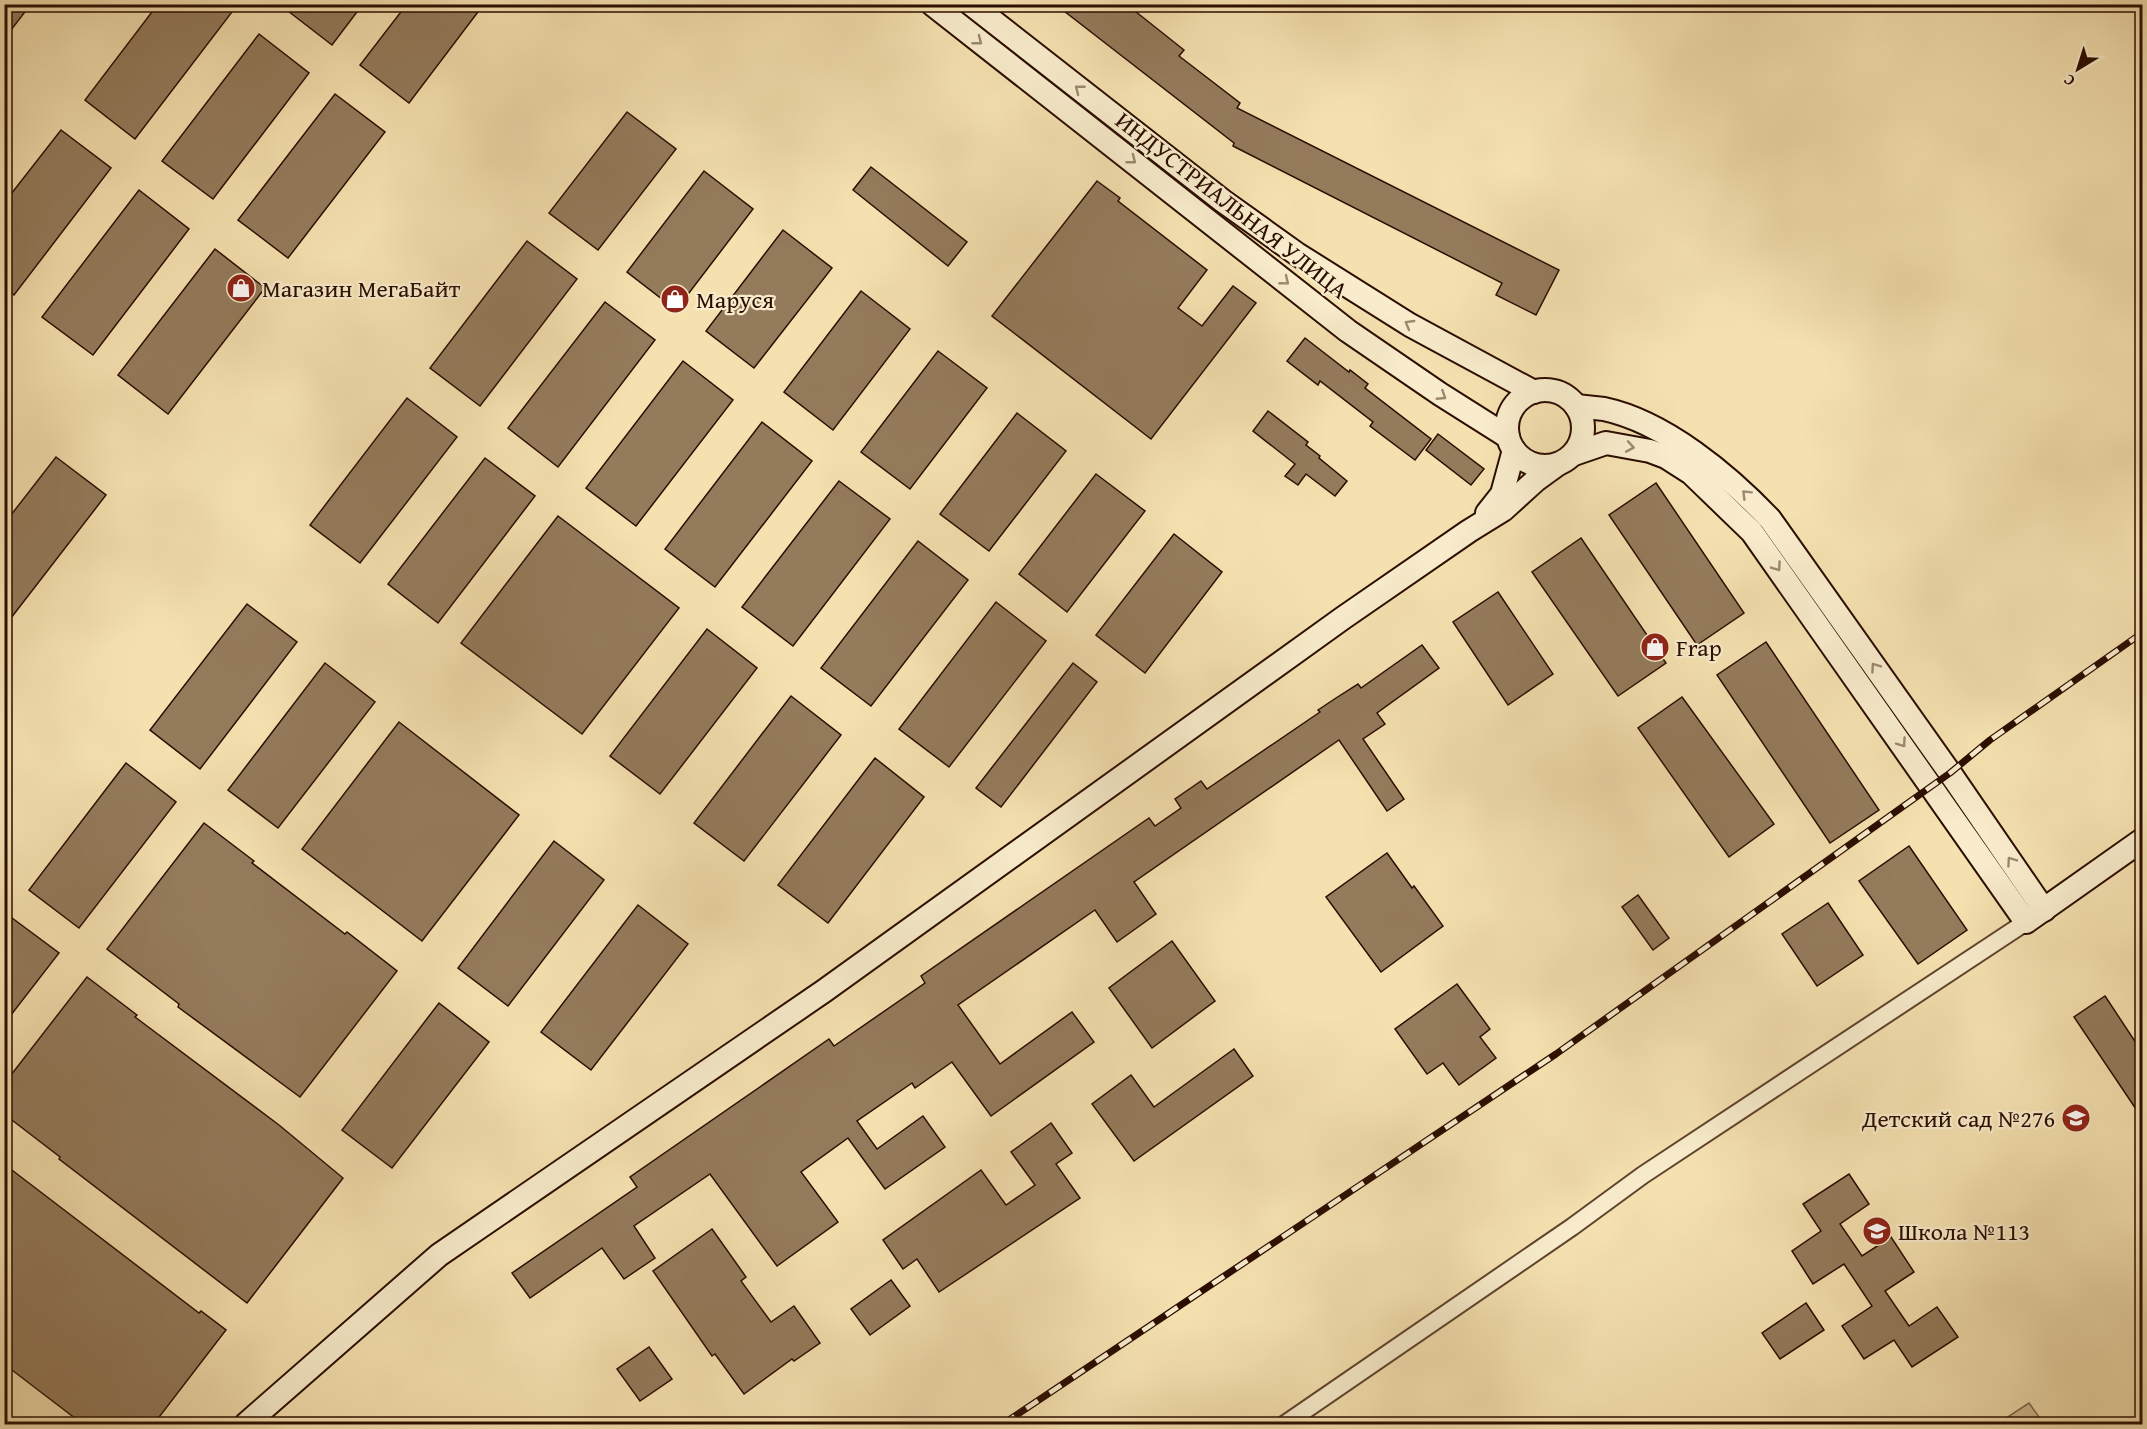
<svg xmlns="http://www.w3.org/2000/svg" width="2147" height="1429" font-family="'Gentium Book Plus',serif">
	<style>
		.green { fill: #d3bd92; stroke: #7f6549; stroke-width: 1.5 }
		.building { fill: #947b5c; stroke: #2b0d00; stroke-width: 1.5 }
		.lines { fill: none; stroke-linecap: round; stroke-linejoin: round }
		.street-casing { stroke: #5e422c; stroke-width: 20 }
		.secondary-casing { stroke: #2b0d00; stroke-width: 26 }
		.street { stroke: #f8eccc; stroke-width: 16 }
		.secondary { stroke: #f8eccc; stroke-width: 22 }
		.rail-casing { stroke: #2b0d00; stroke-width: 7 }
		.rail { stroke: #f8eccc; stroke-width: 4.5; stroke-dasharray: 14; stroke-linecap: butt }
		.oneway { stroke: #9c8870 }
		.labels { text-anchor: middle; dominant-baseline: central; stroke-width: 4.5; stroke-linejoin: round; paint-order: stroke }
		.street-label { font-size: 24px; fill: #2b0d00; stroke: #f8eccc }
		.poi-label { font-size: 24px; fill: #2b0d00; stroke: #f8eccc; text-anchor: start }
	</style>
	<rect width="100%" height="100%" fill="#f5e1b0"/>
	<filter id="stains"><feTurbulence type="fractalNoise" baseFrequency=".00333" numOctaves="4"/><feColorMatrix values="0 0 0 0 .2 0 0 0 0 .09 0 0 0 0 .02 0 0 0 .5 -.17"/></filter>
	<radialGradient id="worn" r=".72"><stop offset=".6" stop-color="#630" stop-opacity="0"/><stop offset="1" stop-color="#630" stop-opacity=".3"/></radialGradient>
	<path class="green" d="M 2029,1403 L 2044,1424 L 1997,1424 Z"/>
	<g class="building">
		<path d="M 4,4 L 31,4 L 4,39 Z"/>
		<path d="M 158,4 L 222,4 L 232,12 L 135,139 L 85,100 Z"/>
		<path d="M 279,4 L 363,4 L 332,45 Z"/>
		<path d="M 407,4 L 484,4 L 409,103 L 360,65 Z"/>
		<path d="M 1055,4 L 1126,4 L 1184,50 L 1179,56 L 1240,103 L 1237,108 L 1559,270 L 1536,315 L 1496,295 L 1502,283 L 1233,146 L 1234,143 Z"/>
		<path d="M 259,34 L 309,73 L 213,199 L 162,161 Z"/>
		<path d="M 335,94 L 385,132 L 288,258 L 238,220 Z"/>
		<path d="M 627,112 L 676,149 L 598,250 L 549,213 Z"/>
		<path d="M 61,130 L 111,168 L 14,295 L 4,287 L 4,203 Z"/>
		<path d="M 871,167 L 967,242 L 948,266 L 853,190 Z"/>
		<path d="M 704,171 L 753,209 L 676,310 L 627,272 Z"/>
		<path d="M 1097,181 L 1120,198 L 1118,201 L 1207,270 L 1178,308 L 1202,326 L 1233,286 L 1256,303 L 1151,439 L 992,316 Z"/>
		<path d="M 139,190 L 189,229 L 93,355 L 42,317 Z"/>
		<path d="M 783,230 L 832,268 L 754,368 L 706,331 Z"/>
		<path d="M 527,241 L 577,279 L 480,406 L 430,368 Z"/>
		<path d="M 215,249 L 265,288 L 168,414 L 118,375 Z"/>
		<path d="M 861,291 L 910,329 L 833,430 L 784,392 Z"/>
		<path d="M 605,302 L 655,340 L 558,467 L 508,428 Z"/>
		<path d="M 1305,338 L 1349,372 L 1350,370 L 1368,384 L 1365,388 L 1431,439 L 1415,460 L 1370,426 L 1373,422 L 1320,381 L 1318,385 L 1287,361 Z"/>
		<path d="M 938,351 L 987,388 L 910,489 L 861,452 Z"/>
		<path d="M 683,361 L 733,400 L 636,526 L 586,488 Z"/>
		<path d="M 407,398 L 457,437 L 360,563 L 310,525 Z"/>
		<path d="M 1268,411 L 1308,442 L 1306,445 L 1320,456 L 1319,458 L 1347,481 L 1335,496 L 1306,474 L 1298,485 L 1285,476 L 1295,464 L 1253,431 Z"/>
		<path d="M 1017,413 L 1066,451 L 989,551 L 940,514 Z"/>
		<path d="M 762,422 L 812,461 L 715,587 L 665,549 Z"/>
		<path d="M 1438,434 L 1484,469 L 1471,485 L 1426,450 Z"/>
		<path d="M 56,457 L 106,495 L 4,627 L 4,524 Z"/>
		<path d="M 485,458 L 535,496 L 438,623 L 388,584 Z"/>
		<path d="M 1096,474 L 1145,511 L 1067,612 L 1019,574 Z"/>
		<path d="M 839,481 L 890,519 L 793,646 L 742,607 Z"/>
		<path d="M 1656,483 L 1744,613 L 1697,645 L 1609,515 Z"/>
		<path d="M 558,516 L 679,608 L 582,734 L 461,643 Z"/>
		<path d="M 1174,534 L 1222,572 L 1145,673 L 1096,635 Z"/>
		<path d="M 1581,538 L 1666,663 L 1618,696 L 1532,572 Z"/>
		<path d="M 918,541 L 968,580 L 871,706 L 821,668 Z"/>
		<path d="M 1498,592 L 1553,674 L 1508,705 L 1453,622 Z"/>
		<path d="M 996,602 L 1046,641 L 949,767 L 899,729 Z"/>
		<path d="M 247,604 L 297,642 L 200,769 L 150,730 Z"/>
		<path d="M 707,629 L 757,668 L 660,794 L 610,756 Z"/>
		<path d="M 1766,642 L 1879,810 L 1830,843 L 1717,675 Z"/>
		<path d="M 1422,645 L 1439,668 L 1377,713 L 1385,724 L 1363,739 L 1404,799 L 1387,811 L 1339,740 L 1134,882 L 1156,914 L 1117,942 L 1095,910 L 958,1005 L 1000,1064 L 1072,1012 L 1094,1042 L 991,1116 L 952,1062 L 915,1088 L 912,1083 L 857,1121 L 877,1149 L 923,1116 L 945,1147 L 885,1189 L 848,1138 L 801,1172 L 838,1222 L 777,1266 L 710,1174 L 634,1226 L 655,1258 L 624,1279 L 602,1248 L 530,1298 L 512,1273 L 637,1187 L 630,1177 L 829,1039 L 834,1046 L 925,983 L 921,976 L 1149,818 L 1155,826 L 1181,808 L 1175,799 L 1201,781 L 1207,789 L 1320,712 L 1318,710 L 1336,698 L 1358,684 L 1361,688 Z"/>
		<path d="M 325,663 L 375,702 L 278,828 L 228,790 Z"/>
		<path d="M 1073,663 L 1097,682 L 1001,807 L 976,788 Z"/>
		<path d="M 791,696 L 841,735 L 744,861 L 694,823 Z"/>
		<path d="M 1682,697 L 1774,824 L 1729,857 L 1638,728 Z"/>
		<path d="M 399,722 L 519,815 L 422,941 L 302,849 Z"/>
		<path d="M 875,758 L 924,797 L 828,923 L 778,885 Z"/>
		<path d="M 126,763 L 176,802 L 79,928 L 29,890 Z"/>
		<path d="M 204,823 L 254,861 L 252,863 L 345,934 L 347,932 L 397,971 L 300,1097 L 178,1007 L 179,1004 L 107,949 Z"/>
		<path d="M 554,841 L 604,880 L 508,1006 L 458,968 Z"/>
		<path d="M 1909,846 L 1967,930 L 1918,964 L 1859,881 Z"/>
		<path d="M 1387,853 L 1412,888 L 1414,886 L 1443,926 L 1381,972 L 1326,897 Z"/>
		<path d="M 1638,895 L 1669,938 L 1653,950 L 1622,907 Z"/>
		<path d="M 1828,903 L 1863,955 L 1817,986 L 1782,934 Z"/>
		<path d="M 638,905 L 688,944 L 591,1070 L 541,1032 Z"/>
		<path d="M 4,912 L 59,953 L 4,1024 Z"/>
		<path d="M 1172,941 L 1215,1001 L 1152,1048 L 1109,988 Z"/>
		<path d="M 87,977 L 137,1015 L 135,1017 L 279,1125 L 343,1178 L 247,1303 L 59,1159 L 60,1157 L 4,1114 L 4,1084 Z"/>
		<path d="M 1457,984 L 1490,1029 L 1480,1037 L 1496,1058 L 1459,1085 L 1443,1063 L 1427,1074 L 1395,1029 Z"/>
		<path d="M 2105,996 L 2142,1052 L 2142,1118 L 2074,1017 Z"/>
		<path d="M 439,1003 L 489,1042 L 392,1168 L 342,1130 Z"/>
		<path d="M 1234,1049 L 1253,1076 L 1134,1161 L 1092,1104 L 1131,1075 L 1154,1107 Z"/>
		<path d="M 1051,1123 L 1072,1153 L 1056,1164 L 1080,1198 L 939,1292 L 917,1259 L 903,1269 L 883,1240 L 981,1170 L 1006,1205 L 1035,1185 L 1011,1152 Z"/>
		<path d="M 4,1164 L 199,1313 L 201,1311 L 226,1330 L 153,1425 L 84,1425 L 4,1364 Z"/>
		<path d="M 1849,1174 L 1869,1204 L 1840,1224 L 1862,1256 L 1891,1237 L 1914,1272 L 1885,1291 L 1909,1326 L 1937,1307 L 1958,1337 L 1912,1367 L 1894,1340 L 1864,1359 L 1842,1326 L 1872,1306 L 1844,1264 L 1813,1284 L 1792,1251 L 1821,1231 L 1803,1204 Z"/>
		<path d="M 712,1229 L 746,1277 L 741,1281 L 771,1322 L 794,1306 L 820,1343 L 794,1361 L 792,1359 L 744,1394 L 715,1354 L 712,1356 L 653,1271 Z"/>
		<path d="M 891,1280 L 910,1306 L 870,1335 L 851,1309 Z"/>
		<path d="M 1806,1303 L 1824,1330 L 1780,1359 L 1762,1333 Z"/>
		<path d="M 649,1347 L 672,1379 L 640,1401 L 617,1369 Z"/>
	</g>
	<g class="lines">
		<g class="street-casing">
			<path id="street" d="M 1285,1424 L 1572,1227 L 1643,1175 L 2026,922"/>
		</g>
		<g class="secondary-casing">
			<g id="secondary">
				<path d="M 932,4 L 1348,331 L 1440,394 L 1508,437"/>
				<path d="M 971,4 L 1223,201 L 1297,254 L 1410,325 L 1534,392"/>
				<circle cx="1545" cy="428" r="38"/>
				<path d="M 1576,406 C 1585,407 1595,408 1604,409 C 1665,422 1728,475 1770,519 L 1950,773 L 2044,910"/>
				<path d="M 1574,454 L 1606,443 L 1650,451 L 1666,457 L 1691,473 L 1752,532 L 2026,922 L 2142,840"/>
				<path d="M 1487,513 L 1502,494 L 1514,450"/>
				<path d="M 246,1424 L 439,1255 L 824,991 L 1343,618 L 1469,531 L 1503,510 L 1536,480 L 1558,464"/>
			</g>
		</g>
		<use href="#street" class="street"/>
		<use href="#secondary" class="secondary"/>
		<g class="rail-casing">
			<path id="rail" d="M 1003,1424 L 1556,1054 L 1950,773 L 1990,740 L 2142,633"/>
		</g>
		<use href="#rail" class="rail"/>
	</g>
	<defs><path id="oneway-chevron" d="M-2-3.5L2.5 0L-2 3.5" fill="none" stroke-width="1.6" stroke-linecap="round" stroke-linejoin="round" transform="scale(1.5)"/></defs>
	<g class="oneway">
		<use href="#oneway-chevron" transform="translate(978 41) rotate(38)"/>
		<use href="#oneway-chevron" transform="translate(1079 89) rotate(-142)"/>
		<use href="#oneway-chevron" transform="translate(1132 160) rotate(38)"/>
		<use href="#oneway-chevron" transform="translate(1285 281) rotate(39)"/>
		<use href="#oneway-chevron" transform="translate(1409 324) rotate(-150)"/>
		<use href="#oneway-chevron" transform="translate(1442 396) rotate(33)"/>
		<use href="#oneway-chevron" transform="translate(1630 447) rotate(10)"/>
		<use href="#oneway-chevron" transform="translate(1746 494) rotate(-135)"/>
		<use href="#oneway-chevron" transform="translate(1777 567) rotate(55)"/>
		<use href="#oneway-chevron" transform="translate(1875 667) rotate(-125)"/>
		<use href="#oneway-chevron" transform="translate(1902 743) rotate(55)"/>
		<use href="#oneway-chevron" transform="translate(2011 861) rotate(-125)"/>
	</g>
	<defs>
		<g id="shop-disc" transform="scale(1.5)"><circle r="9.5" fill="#8f2418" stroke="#f8eccc"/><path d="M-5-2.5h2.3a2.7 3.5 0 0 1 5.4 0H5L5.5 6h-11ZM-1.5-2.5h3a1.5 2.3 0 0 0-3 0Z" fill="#fff"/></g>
		<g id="school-disc" transform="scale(1.5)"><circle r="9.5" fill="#8f2418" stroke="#f8eccc"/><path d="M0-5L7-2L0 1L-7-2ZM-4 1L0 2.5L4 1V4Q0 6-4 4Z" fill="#fff"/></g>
	</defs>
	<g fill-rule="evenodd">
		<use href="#shop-disc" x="241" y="288"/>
		<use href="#shop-disc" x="675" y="299"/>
		<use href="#shop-disc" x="1655" y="647"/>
		<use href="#school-disc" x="2076" y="1118"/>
		<use href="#school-disc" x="1877" y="1231"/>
	</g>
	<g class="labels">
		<g class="street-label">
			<text transform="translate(1232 205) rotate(38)">ИНДУСТРИАЛЬНАЯ УЛИЦА</text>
		</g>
		<g class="poi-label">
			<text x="262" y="288">Магазин МегаБайт</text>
			<text x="696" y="299">Маруся</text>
			<text x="1676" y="647">Frap</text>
			<text x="2055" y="1118" text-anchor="end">Детский сад №276</text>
			<text x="1898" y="1231">Школа №113</text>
		</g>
	</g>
	<rect width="2147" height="1429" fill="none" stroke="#f5e1b0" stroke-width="24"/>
	<rect x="6" y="6" width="2135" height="1417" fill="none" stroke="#2b0d00" stroke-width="3"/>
	<rect x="12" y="12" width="2123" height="1405" fill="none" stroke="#2b0d00" stroke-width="1.5"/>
	<g transform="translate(2078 69) rotate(218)" stroke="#f8eccc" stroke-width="4.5" paint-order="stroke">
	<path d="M0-4.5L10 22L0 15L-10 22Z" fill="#2b0d00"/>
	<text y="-9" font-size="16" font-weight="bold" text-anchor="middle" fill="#2b0d00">С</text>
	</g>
	<rect width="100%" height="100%" filter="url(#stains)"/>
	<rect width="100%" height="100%" fill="url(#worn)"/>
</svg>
